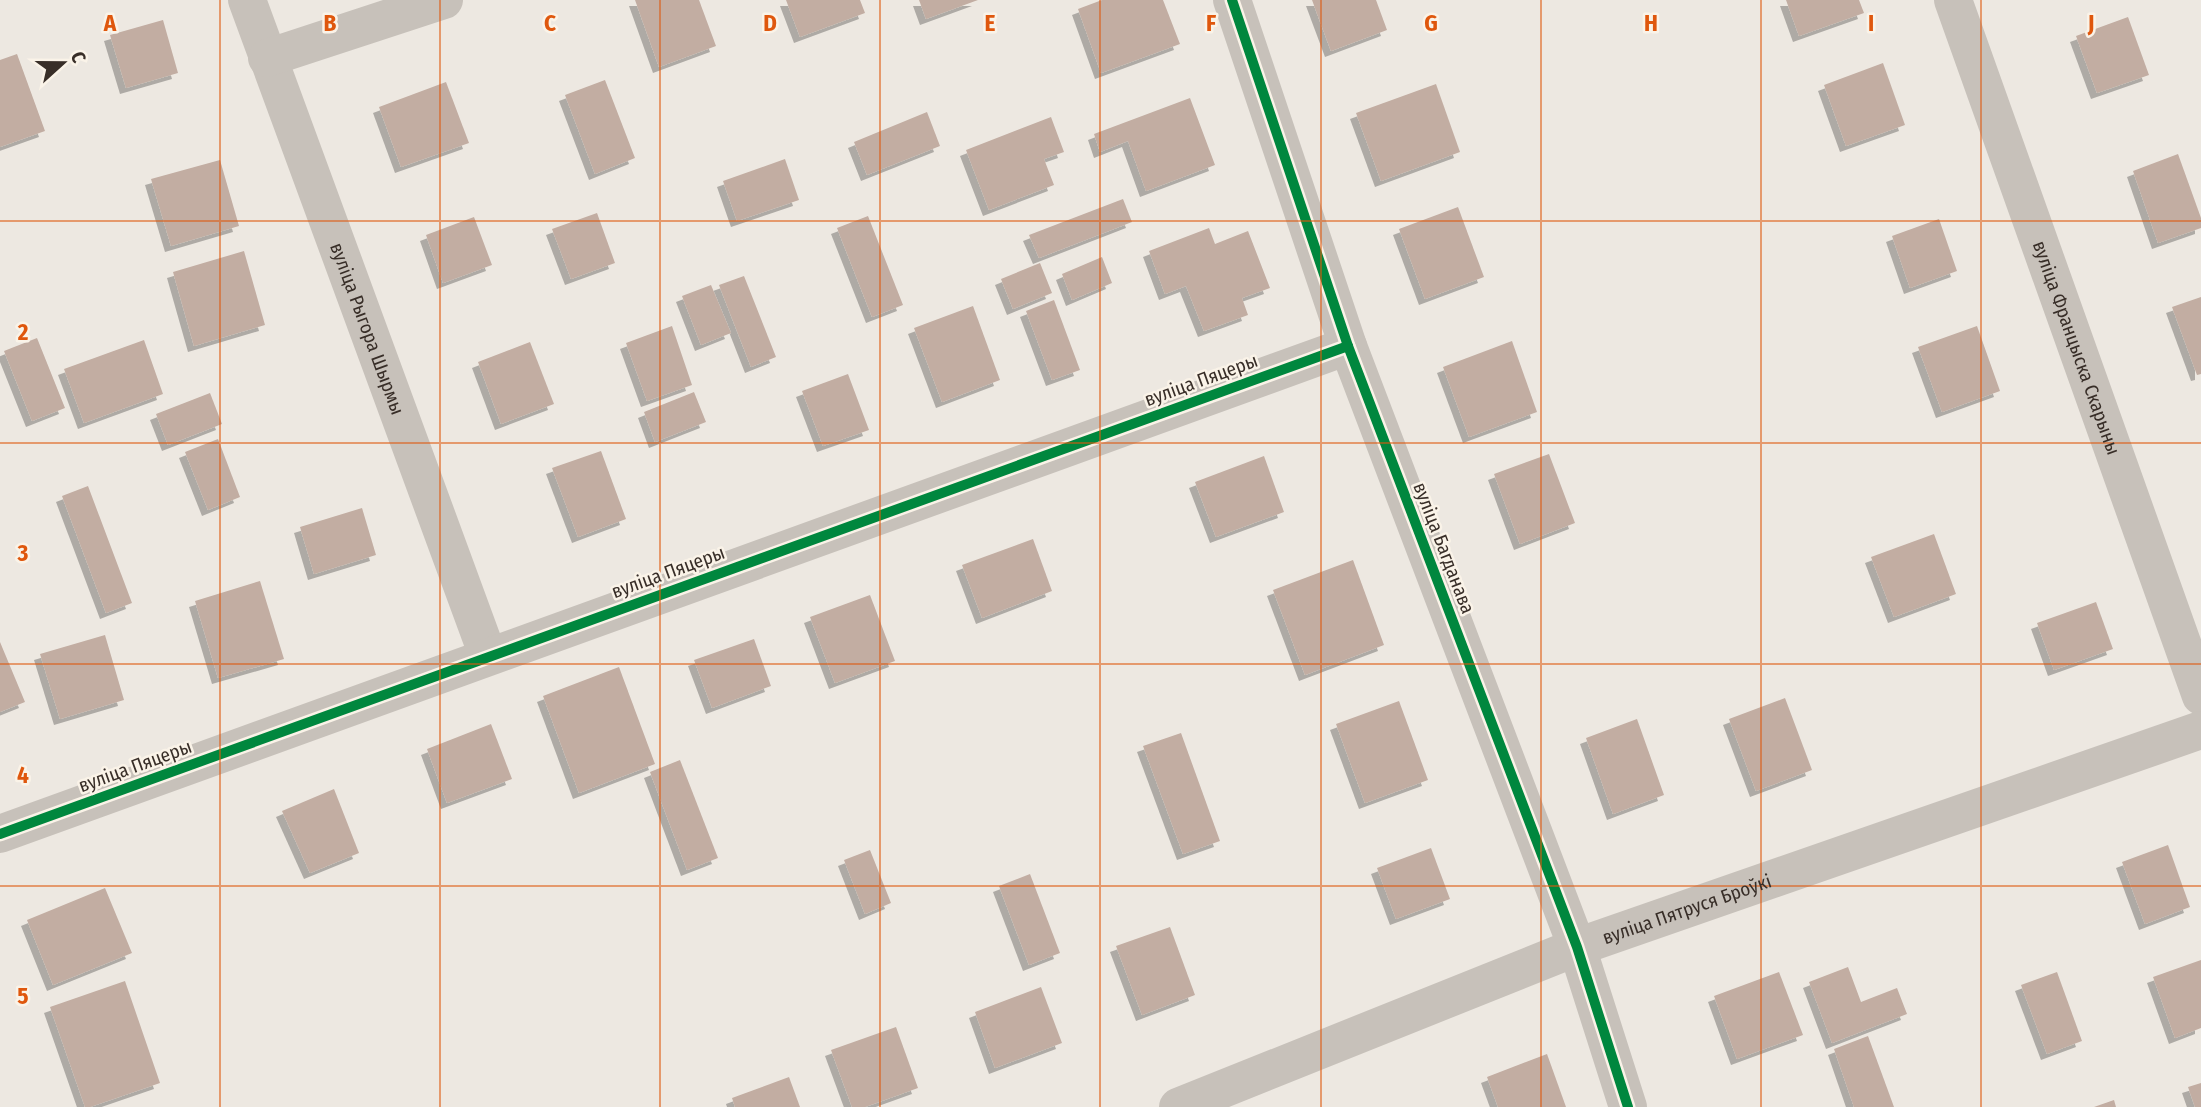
<svg xmlns="http://www.w3.org/2000/svg" width="2201" height="1107" font-family="'Fira Sans Condensed',sans-serif">
	<style>
		.building { fill: #c2ada2; filter: url(#shadow) }
		.lines { fill: none; stroke-linecap: round; stroke-linejoin: round }
		.minor { stroke: #c7c1ba; stroke-width: 38 }
		.cycleway-casing { stroke: #faf3e8; stroke-width: 15 }
		.cycleway { stroke: #00873e; stroke-width: 10 }
		.grid { fill: none; stroke: #df570d; stroke-width: 2; stroke-opacity: 0.55 }
		.labels { text-anchor: middle; dominant-baseline: central; stroke-width: 5; stroke-linejoin: round; paint-order: stroke }
		.street-label { font-size: 19px; fill: #382e28; stroke: #faf3e8 }
		.grid-label { font-size: 23px; text-anchor: middle; font-weight: bold; fill: #df570d; stroke: #faf3e8; stroke-width: 5; stroke-linejoin: round; paint-order: stroke }
	</style>
	<defs>
		<filter id="shadow"><feDropShadow dx="-6" dy="6" stdDeviation="0" flood-color="#0004"/></filter>
	</defs>
	<rect width="100%" height="100%" fill="#ede8e1"/>
	<g class="building">
		<path d="M 635,0 L 699,0 L 716,46 L 659,67 Z"/>
		<path d="M 786,0 L 860,0 L 865,13 L 800,37 Z"/>
		<path d="M 919,0 L 978,0 L 926,19 Z"/>
		<path d="M 1102,0 L 1163,0 L 1180,44 L 1101,73 L 1078,9 Z"/>
		<path d="M 1312,0 L 1376,0 L 1387,30 L 1331,51 Z"/>
		<path d="M 1786,0 L 1859,0 L 1864,13 L 1799,36 Z"/>
		<path d="M 2128,17 L 2149,75 L 2097,93 L 2076,36 Z"/>
		<path d="M 163,20 L 178,73 L 126,88 L 110,35 Z"/>
		<path d="M 17,54 L 45,131 L 0,147 L 0,60 Z"/>
		<path d="M 1883,63 L 1905,125 L 1846,146 L 1824,85 Z"/>
		<path d="M 605,80 L 635,158 L 595,174 L 565,95 Z"/>
		<path d="M 446,82 L 469,143 L 401,167 L 379,107 Z"/>
		<path d="M 1436,84 L 1460,152 L 1381,181 L 1356,113 Z"/>
		<path d="M 1190,98 L 1215,165 L 1146,191 L 1128,141 L 1100,152 L 1094,134 Z"/>
		<path d="M 927,112 L 940,146 L 867,175 L 854,142 Z"/>
		<path d="M 1051,117 L 1064,152 L 1044,159 L 1054,185 L 989,210 L 966,150 Z"/>
		<path d="M 2178,154 L 2201,218 L 2201,228 L 2158,243 L 2133,171 Z"/>
		<path d="M 785,159 L 799,200 L 737,221 L 723,181 Z"/>
		<path d="M 220,160 L 239,226 L 171,246 L 151,179 Z"/>
		<path d="M 1123,199 L 1132,222 L 1039,258 L 1029,235 Z"/>
		<path d="M 1458,207 L 1484,277 L 1425,299 L 1399,229 Z"/>
		<path d="M 597,213 L 615,263 L 571,279 L 552,229 Z"/>
		<path d="M 868,216 L 903,305 L 872,317 L 837,228 Z"/>
		<path d="M 474,217 L 492,265 L 443,283 L 426,235 Z"/>
		<path d="M 1939,219 L 1957,271 L 1910,288 L 1892,236 Z"/>
		<path d="M 1209,228 L 1215,244 L 1248,231 L 1270,288 L 1242,298 L 1248,315 L 1204,331 L 1186,286 L 1165,294 L 1149,251 Z"/>
		<path d="M 244,251 L 265,325 L 194,346 L 173,272 Z"/>
		<path d="M 1102,257 L 1112,283 L 1072,300 L 1062,274 Z"/>
		<path d="M 1040,263 L 1052,293 L 1013,309 L 1001,279 Z"/>
		<path d="M 744,276 L 776,357 L 751,367 L 719,285 Z"/>
		<path d="M 711,285 L 731,333 L 701,345 L 682,296 Z"/>
		<path d="M 2201,297 L 2201,374 L 2197,375 L 2172,307 Z"/>
		<path d="M 1054,300 L 1080,370 L 1052,380 L 1026,311 Z"/>
		<path d="M 973,306 L 1000,380 L 942,402 L 914,328 Z"/>
		<path d="M 672,326 L 692,385 L 647,401 L 626,343 Z"/>
		<path d="M 1977,326 L 2000,391 L 1942,412 L 1918,347 Z"/>
		<path d="M 37,338 L 65,408 L 32,421 L 4,351 Z"/>
		<path d="M 144,340 L 163,394 L 84,423 L 64,369 Z"/>
		<path d="M 1512,341 L 1537,412 L 1469,437 L 1443,367 Z"/>
		<path d="M 530,342 L 554,404 L 501,424 L 478,362 Z"/>
		<path d="M 848,374 L 869,430 L 823,446 L 802,391 Z"/>
		<path d="M 694,392 L 706,422 L 655,442 L 644,412 Z"/>
		<path d="M 210,393 L 222,424 L 168,445 L 156,414 Z"/>
		<path d="M 218,439 L 240,497 L 208,510 L 185,452 Z"/>
		<path d="M 601,451 L 626,519 L 578,537 L 552,468 Z"/>
		<path d="M 1549,454 L 1575,523 L 1520,544 L 1494,474 Z"/>
		<path d="M 1264,456 L 1284,512 L 1216,537 L 1195,482 Z"/>
		<path d="M 88,486 L 132,603 L 106,613 L 62,496 Z"/>
		<path d="M 362,508 L 376,555 L 314,574 L 300,527 Z"/>
		<path d="M 1934,534 L 1956,594 L 1894,617 L 1871,557 Z"/>
		<path d="M 1033,539 L 1052,591 L 982,618 L 962,565 Z"/>
		<path d="M 1353,560 L 1384,645 L 1305,675 L 1273,590 Z"/>
		<path d="M 260,581 L 284,659 L 218,678 L 195,601 Z"/>
		<path d="M 870,595 L 895,661 L 835,683 L 810,617 Z"/>
		<path d="M 2096,602 L 2113,649 L 2054,670 L 2037,623 Z"/>
		<path d="M 105,635 L 124,700 L 60,719 L 40,654 Z"/>
		<path d="M 754,639 L 771,686 L 712,708 L 694,660 Z"/>
		<path d="M 0,642 L 25,702 L 0,712 Z"/>
		<path d="M 619,667 L 655,764 L 579,793 L 543,696 Z"/>
		<path d="M 1785,698 L 1812,770 L 1756,791 L 1729,719 Z"/>
		<path d="M 1399,701 L 1428,780 L 1365,803 L 1336,724 Z"/>
		<path d="M 1637,719 L 1664,795 L 1613,814 L 1586,738 Z"/>
		<path d="M 491,724 L 512,779 L 447,803 L 427,749 Z"/>
		<path d="M 1181,733 L 1220,841 L 1183,854 L 1143,746 Z"/>
		<path d="M 680,760 L 718,858 L 687,870 L 650,772 Z"/>
		<path d="M 334,789 L 359,853 L 310,873 L 282,811 Z"/>
		<path d="M 2168,845 L 2190,907 L 2145,924 L 2122,862 Z"/>
		<path d="M 1431,848 L 1450,899 L 1396,919 L 1377,868 Z"/>
		<path d="M 870,850 L 891,903 L 865,914 L 844,860 Z"/>
		<path d="M 1030,874 L 1060,953 L 1029,965 L 999,886 Z"/>
		<path d="M 105,888 L 132,953 L 53,985 L 27,920 Z"/>
		<path d="M 1170,927 L 1195,995 L 1142,1015 L 1116,946 Z"/>
		<path d="M 2201,960 L 2201,1028 L 2175,1038 L 2153,977 Z"/>
		<path d="M 1848,967 L 1861,1002 L 1897,988 L 1907,1014 L 1832,1043 L 1809,982 Z"/>
		<path d="M 1779,972 L 1803,1035 L 1737,1059 L 1714,996 Z"/>
		<path d="M 2057,972 L 2082,1041 L 2047,1054 L 2021,985 Z"/>
		<path d="M 125,981 L 160,1083 L 90,1107 L 85,1107 L 50,1007 Z"/>
		<path d="M 1041,987 L 1062,1043 L 995,1068 L 975,1012 Z"/>
		<path d="M 896,1027 L 918,1088 L 865,1107 L 852,1107 L 831,1050 Z"/>
		<path d="M 1868,1036 L 1894,1107 L 1854,1107 L 1834,1049 Z"/>
		<path d="M 1547,1054 L 1566,1107 L 1498,1107 L 1487,1077 Z"/>
		<path d="M 789,1077 L 800,1107 L 735,1107 L 732,1098 Z"/>
		<path d="M 2201,1083 L 2201,1107 L 2195,1107 L 2188,1087 Z"/>
		<path d="M 2114,1100 L 2116,1107 L 2094,1107 Z"/>
	</g>
	<g class="lines">
		<g class="minor">
			<path id="s1" d="M 247,0 L 488,656"/>
			<path d="M 1232,0 L 1348,346 L 1577,947 L 1628,1107"/>
			<path id="s2" d="M 1953,0 L 2201,696"/>
			<path d="M 267,58 L 444,0"/>
			<path d="M 0,834 L 1348,346"/>
			<path id="s3" d="M 1178,1107 L 1577,947 L 2201,730"/>
		</g>
		<g class="cycleway-casing">
			<g id="cycleway">
				<path d="M 1232,0 L 1348,346 L 1577,947 L 1628,1107"/>
				<path d="M 0,834 L 1348,346"/>
			</g>
		</g>
		<use href="#cycleway" class="cycleway"/>
	</g>
	<path class="grid" d="M 220,0 L 220,1107M 440,0 L 440,1107M 660,0 L 660,1107M 880,0 L 880,1107M 1100,0 L 1100,1107M 1321,0 L 1321,1107M 1541,0 L 1541,1107M 1761,0 L 1761,1107M 1981,0 L 1981,1107M 0,221 L 2201,221M 0,443 L 2201,443M 0,664 L 2201,664M 0,886 L 2201,886"/>
	<g class="labels">
		<g class="street-label">
			<text stroke="none"><textPath href="#s1" startOffset="350">вуліца Рыгора Шырмы</textPath></text>
			<text stroke="none"><textPath href="#s2" startOffset="369">вуліца Францыска Скарыны</textPath></text>
			<text transform="translate(1201 380) rotate(-20)">вуліца Пяцеры</text>
			<text transform="translate(1444 548) rotate(69)">вуліца Багданава</text>
			<text transform="translate(668 572) rotate(-20)">вуліца Пяцеры</text>
			<text transform="translate(135 766) rotate(-20)">вуліца Пяцеры</text>
			<text stroke="none"><textPath href="#s3" startOffset="546">вуліца Пятруся Броўкі</textPath></text>
		</g>
	</g>
	<g class="grid-label">
		<text x="110" y="31">A</text>
		<text x="330" y="31">B</text>
		<text x="550" y="31">C</text>
		<text x="770" y="31">D</text>
		<text x="990" y="31">E</text>
		<text x="1211" y="31">F</text>
		<text x="1431" y="31">G</text>
		<text x="1651" y="31">H</text>
		<text x="1871" y="31">I</text>
		<text x="2091" y="31">J</text>
		<text x="23" y="340">2</text>
		<text x="23" y="561">3</text>
		<text x="23" y="783">4</text>
		<text x="23" y="1004">5</text>
	</g>
	<g transform="translate(63 63) rotate(69)" stroke="#faf3e8" stroke-width="5" paint-order="stroke">
	<path d="M0-5L12 26L0 18L-12 26Z" fill="#382e28"/>
	<text y="-10" font-size="19" font-weight="bold" text-anchor="middle" fill="#382e28">С</text>
	</g>
</svg>
